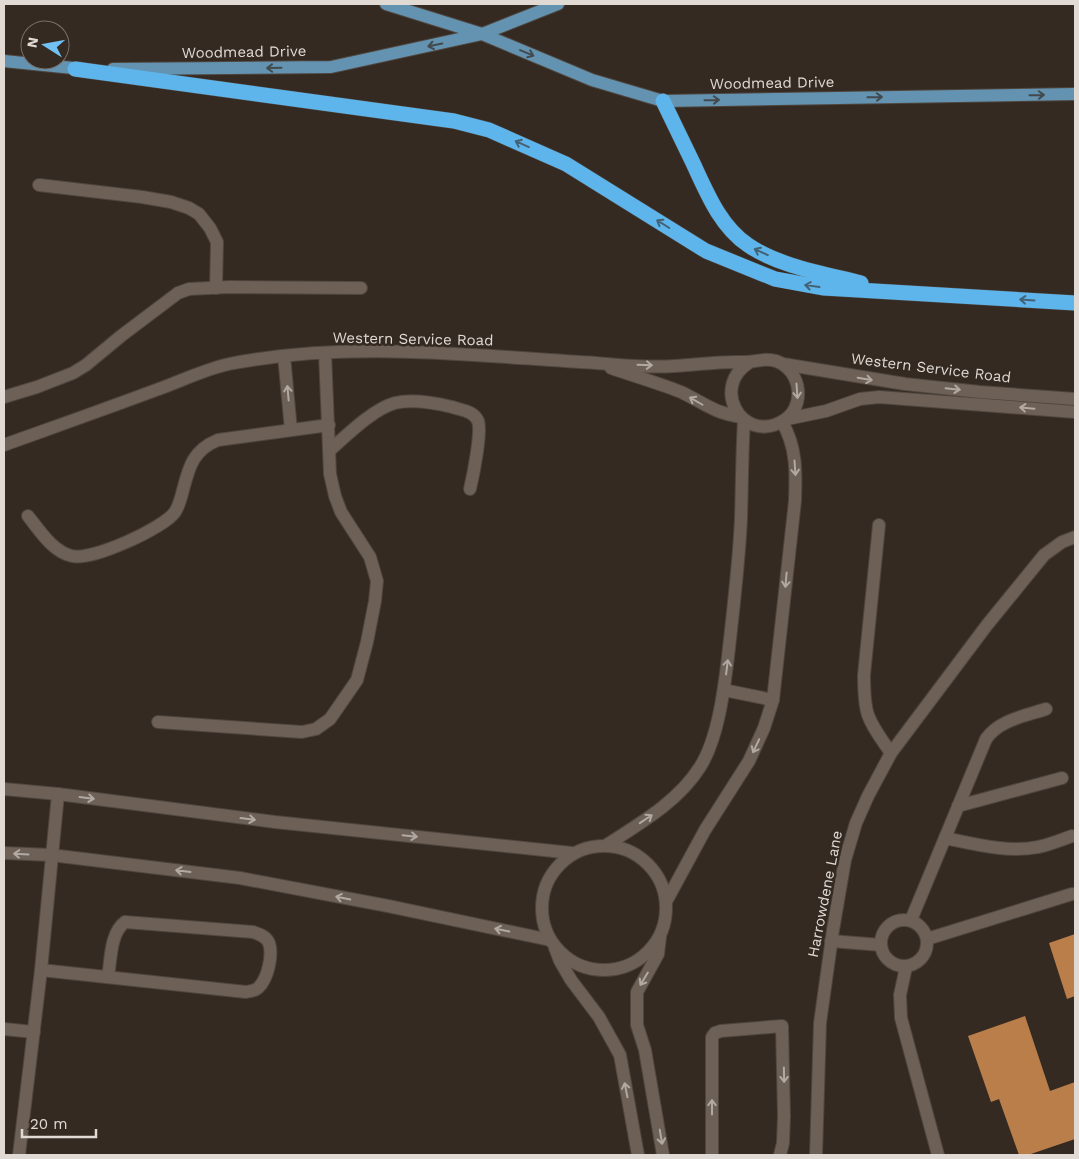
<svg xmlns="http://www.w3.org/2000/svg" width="1079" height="1159" font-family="'Work Sans',sans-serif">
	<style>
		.building { fill: #ba7e4b }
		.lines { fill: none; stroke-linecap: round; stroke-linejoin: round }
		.minor-casing { stroke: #4f463f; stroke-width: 14 }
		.major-casing { stroke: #4f463f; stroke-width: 14 }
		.highway-casing { stroke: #4f463f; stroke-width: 16 }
		.minor { stroke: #6c6057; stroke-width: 12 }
		.major { stroke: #6393b0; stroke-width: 12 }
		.highway { stroke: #5db5ec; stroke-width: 15 }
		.oneway { stroke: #424a4d }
		.oneway2 { stroke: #446273 }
		.oneway3 { stroke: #b2a9a2 }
		.labels { text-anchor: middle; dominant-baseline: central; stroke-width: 5; stroke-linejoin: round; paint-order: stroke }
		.street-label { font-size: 15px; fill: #e0d9d4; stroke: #342a22 }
	</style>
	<rect width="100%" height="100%" fill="#342a22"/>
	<g class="building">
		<path d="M 1075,934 L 1075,996 L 1067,999 L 1049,943 Z"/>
		<path d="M 1025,1016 L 1050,1091 L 1075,1082 L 1075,1139 L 1028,1155 L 1019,1155 L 999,1099 L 991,1102 L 968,1036 Z"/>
	</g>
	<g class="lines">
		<g class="minor-casing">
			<g id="minor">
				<path d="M 39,185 L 142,197 L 171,202 L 189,208 L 199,214 L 210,228 L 217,242 L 216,288"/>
				<path d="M 284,356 L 291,430"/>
				<path d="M 783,364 L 905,384 L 980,392 L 1075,399"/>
				<path d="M 611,368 C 634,376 658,383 681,392 C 704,403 714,413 741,417"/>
				<path d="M 4,397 L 37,387 L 73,373 L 86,365 L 121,336 L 178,293 L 189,289 L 229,287 L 361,288"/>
				<path d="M 787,419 L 826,411 L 860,399 L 879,397 L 1075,412"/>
				<path d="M 4,445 C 54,427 105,409 156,390 C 179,382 205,369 229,364 C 350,340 474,356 596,363 C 621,365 648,368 674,366 C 697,365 719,361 742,362 C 754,363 764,357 776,361 C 802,370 807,409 781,422 C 741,443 710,386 750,362"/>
				<path d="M 330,450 C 347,435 373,409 395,403 C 412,399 435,403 452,407 C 461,410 474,411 478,421 C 482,432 473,476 470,489"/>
				<path d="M 28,516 C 40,531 53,552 72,556 C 92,561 164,528 175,512 C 179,506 181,498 183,490 C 189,467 193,450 218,440 L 329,425"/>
				<path d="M 879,525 L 864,675 C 864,688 864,703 868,715 C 873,729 883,741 891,753"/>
				<path d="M 724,690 L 773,700"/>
				<path d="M 158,722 L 302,732 L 316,729 L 330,719 L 357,680 L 367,642 L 375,601 L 377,581 L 370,557 L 341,512 L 335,496 L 330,474 L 325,353"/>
				<path d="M 4,789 L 58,794 L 275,822 L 572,853"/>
				<path d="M 958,806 L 1062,778"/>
				<path d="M 945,838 C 974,844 1009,853 1038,847 C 1049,845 1061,840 1072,836"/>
				<circle cx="604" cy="908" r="62"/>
				<path d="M 605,846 C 639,824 678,802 700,767 C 718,739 724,690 728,657 C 733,611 739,564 741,518 C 742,485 742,453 744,420"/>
				<path d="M 4,853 L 51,855 L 240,878 L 388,906 L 550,940"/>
				<path d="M 667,900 L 705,830 L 749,761 L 764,728 L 773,700 L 795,501 C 796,473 797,447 782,422"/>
				<circle cx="904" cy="943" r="23"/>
				<path d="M 911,920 L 986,739 C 999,720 1025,716 1046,709"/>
				<path d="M 660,937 L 658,954 L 637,992 L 637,1025 L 645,1050 L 663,1155"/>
				<path d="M 927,939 L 1072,894"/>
				<path d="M 831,941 L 881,945"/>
				<path d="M 555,948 L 560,961 L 571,980 L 599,1017 L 620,1055 L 638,1155"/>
				<path d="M 906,967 L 900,995 L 901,1018 L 938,1155"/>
				<path d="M 41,970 L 246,992 C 250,991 255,991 258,988 C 268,979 273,955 269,943 C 266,936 259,934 253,932 L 125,922 C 110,933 111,960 108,977"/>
				<path d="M 4,1029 L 34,1032"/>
				<path d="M 19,1155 L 41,970 L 58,794"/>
				<path d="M 712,1155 L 712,1037 L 715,1033 L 721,1031 L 782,1026 L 784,1116 L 783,1143 L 780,1155"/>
				<path d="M 816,1155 L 820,1023 L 833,930 L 845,860 L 856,823 L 868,796 L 891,753 L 987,625 L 1044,555 L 1062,542 L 1075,537"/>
			</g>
		</g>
		<g class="major-casing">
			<g id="major">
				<path d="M 386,4 L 482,34 L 592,80 L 663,101 L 1075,94"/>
				<path d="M 4,61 L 83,69"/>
				<path d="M 113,69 L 331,67 L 482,34 L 558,4"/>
			</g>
		</g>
		<g class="highway-casing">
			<g id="highway">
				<path d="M 75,69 L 454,121 L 489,130 L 566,164 L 706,251 L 775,279 L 824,288 L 1075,303"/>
				<path d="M 663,101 C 673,122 683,142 693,163 C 707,193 720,226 748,245 C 778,266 826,274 861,283"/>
			</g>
		</g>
		<use href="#minor" class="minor"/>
		<use href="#major" class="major"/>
		<use href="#highway" class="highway"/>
	</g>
	<defs><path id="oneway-shaft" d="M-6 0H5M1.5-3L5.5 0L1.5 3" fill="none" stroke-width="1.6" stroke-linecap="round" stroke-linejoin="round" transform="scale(1.25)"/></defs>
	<g class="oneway">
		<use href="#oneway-shaft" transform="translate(435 45) rotate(168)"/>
		<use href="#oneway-shaft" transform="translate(527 53) rotate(23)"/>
		<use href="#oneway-shaft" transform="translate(274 68) rotate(179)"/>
		<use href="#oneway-shaft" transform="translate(1037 95) rotate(-1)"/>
		<use href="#oneway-shaft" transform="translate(875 97) rotate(-1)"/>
		<use href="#oneway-shaft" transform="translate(712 100) rotate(-1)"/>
	</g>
	<g class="oneway2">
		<use href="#oneway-shaft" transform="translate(522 144) rotate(-156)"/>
		<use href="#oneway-shaft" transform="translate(663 224) rotate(-148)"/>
		<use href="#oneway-shaft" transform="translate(761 252) rotate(-155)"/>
		<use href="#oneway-shaft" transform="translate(812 286) rotate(-172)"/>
		<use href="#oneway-shaft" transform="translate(1027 300) rotate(-176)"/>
	</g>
	<g class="oneway3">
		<use href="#oneway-shaft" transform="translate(645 365) rotate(2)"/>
		<use href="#oneway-shaft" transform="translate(865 379) rotate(10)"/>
		<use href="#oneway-shaft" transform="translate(953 389) rotate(6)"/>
		<use href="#oneway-shaft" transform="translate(797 391) rotate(86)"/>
		<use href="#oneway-shaft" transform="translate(288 393) rotate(-95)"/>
		<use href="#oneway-shaft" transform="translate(696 401) rotate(-150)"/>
		<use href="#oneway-shaft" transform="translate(1027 408) rotate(-175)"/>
		<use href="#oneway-shaft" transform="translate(795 468) rotate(86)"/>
		<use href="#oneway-shaft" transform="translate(786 580) rotate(95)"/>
		<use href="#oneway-shaft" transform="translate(727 667) rotate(-83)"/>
		<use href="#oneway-shaft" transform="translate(756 746) rotate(115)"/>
		<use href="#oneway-shaft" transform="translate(87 798) rotate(7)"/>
		<use href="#oneway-shaft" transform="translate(248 819) rotate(7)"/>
		<use href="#oneway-shaft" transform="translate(646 819) rotate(-34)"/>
		<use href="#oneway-shaft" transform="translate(410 836) rotate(6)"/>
		<use href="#oneway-shaft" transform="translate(21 854) rotate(-177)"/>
		<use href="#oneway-shaft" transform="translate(183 871) rotate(-173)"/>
		<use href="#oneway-shaft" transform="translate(343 898) rotate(-169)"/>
		<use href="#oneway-shaft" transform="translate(502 930) rotate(-168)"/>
		<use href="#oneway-shaft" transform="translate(644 979) rotate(121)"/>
		<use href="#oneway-shaft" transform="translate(784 1075) rotate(89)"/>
		<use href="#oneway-shaft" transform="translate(626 1090) rotate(-101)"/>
		<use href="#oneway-shaft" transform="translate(712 1107) rotate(-90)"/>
		<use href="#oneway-shaft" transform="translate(661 1137) rotate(80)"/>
	</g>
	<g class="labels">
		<g class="street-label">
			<text transform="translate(244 52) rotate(-1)">Woodmead Drive</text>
			<text transform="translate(772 83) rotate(-1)">Woodmead Drive</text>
			<text transform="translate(413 339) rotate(1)">Western Service Road</text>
			<text transform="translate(931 368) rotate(7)">Western Service Road</text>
			<text transform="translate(825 894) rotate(-79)">Harrowdene Lane</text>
		</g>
	</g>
	<rect width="1079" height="1159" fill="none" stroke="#e0d9d4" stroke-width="10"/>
	<g transform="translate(45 45) rotate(281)"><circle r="24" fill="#342a22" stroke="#797069"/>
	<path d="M0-4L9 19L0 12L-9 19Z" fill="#71c1f5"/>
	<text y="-8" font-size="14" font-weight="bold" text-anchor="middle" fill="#e0d9d4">N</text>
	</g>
	<path d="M22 1129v8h74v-8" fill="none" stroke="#e0d9d4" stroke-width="2.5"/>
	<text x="30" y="1129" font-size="15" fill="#e0d9d4" stroke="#342a22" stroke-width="4" paint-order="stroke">20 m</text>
</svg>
